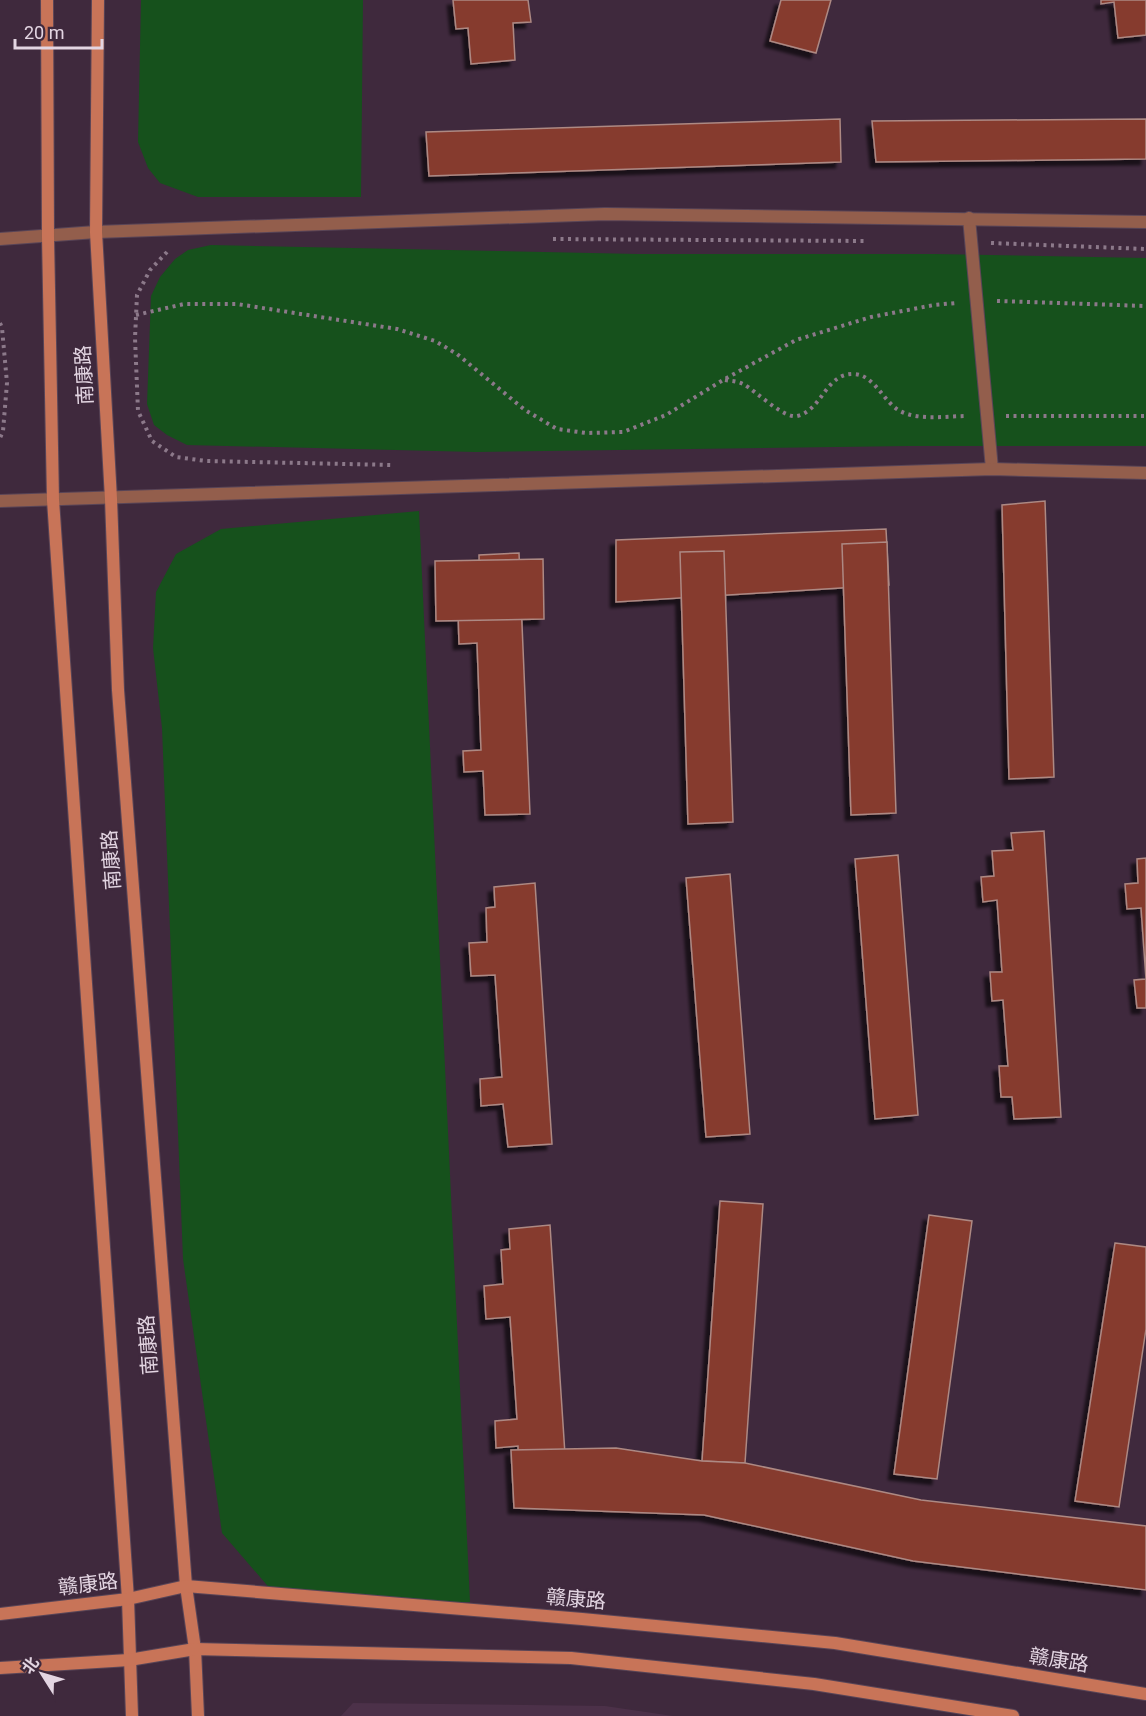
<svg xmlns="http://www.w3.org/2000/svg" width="1146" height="1716" font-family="Roboto,'Noto Sans SC',sans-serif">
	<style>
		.built { fill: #4c3149 }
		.green { fill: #16511c }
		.building { fill: #863a2f; stroke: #ad8983; stroke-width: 1.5; filter: url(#shadow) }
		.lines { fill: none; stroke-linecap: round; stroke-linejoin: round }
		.minor-casing { stroke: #594557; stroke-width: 14 }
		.secondary-casing { stroke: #594557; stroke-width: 14 }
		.path { stroke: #8c798a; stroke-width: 4; stroke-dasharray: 3 4.5; stroke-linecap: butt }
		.minor { stroke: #935e4c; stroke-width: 12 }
		.secondary { stroke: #c87458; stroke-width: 12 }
		.labels { text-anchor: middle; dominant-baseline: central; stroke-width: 5; stroke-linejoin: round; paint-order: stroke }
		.street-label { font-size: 20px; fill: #e3d5e2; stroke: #3f293d }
	</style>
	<defs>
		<filter id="shadow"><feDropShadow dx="-5.5" dy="5.5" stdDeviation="1.5" flood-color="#0009"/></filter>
	</defs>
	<rect width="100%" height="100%" fill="#3f293d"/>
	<path class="built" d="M 353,1703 L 605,1706 L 673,1716 L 341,1716 Z"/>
	<g class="green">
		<path d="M 141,0 L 363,0 L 361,197 L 198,197 L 160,183 L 148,168 L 138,142 Z"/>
		<path d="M 211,245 L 638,254 L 935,254 L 1146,258 L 1146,446 L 909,446 L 476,452 L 187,445 L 167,435 L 154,425 L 147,404 L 151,296 L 160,277 L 175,259 L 188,250 Z"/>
		<path d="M 419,511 L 470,1602 L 417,1606 L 272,1591 L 222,1533 L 183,1259 L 162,728 L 153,648 L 156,592 L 176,554 L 221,529 Z"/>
	</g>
	<g class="building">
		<path d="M 453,0 L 528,0 L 531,22 L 513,23 L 515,60 L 471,64 L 468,28 L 456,29 Z"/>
		<path d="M 781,0 L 831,0 L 816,53 L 770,41 Z"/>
		<path d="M 1101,0 L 1146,0 L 1146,35 L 1118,38 L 1114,2 L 1101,4 Z"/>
		<path d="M 840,119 L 841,162 L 429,176 L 426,132 Z"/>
		<path d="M 1146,119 L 1146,159 L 876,162 L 872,121 Z"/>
		<path d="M 1045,501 L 1054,777 L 1009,779 L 1002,505 Z"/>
		<path d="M 886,529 L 889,585 L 616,602 L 616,540 Z"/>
		<path d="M 887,542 L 896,813 L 851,815 L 842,544 Z"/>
		<path d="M 724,551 L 733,822 L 688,824 L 680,552 Z"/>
		<path d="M 519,553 L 530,814 L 485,815 L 483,771 L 464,772 L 463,751 L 481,750 L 477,643 L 459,644 L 458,611 L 480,610 L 479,555 Z"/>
		<path d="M 543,559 L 544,619 L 436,621 L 435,561 Z"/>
		<path d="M 1044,831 L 1061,1117 L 1014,1119 L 1012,1097 L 1001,1097 L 999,1066 L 1008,1066 L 1003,1000 L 992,1001 L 990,972 L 1002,972 L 997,900 L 983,902 L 981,877 L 994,876 L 992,851 L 1013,850 L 1011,833 Z"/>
		<path d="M 898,855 L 918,1115 L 875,1119 L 855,859 Z"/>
		<path d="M 1146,858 L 1146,1008 L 1137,1008 L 1134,980 L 1146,979 L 1141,908 L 1127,909 L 1125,884 L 1138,883 L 1137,859 Z"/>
		<path d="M 730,874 L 750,1134 L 706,1137 L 686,878 Z"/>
		<path d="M 535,883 L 552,1144 L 508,1147 L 503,1104 L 481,1106 L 480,1079 L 502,1077 L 495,975 L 471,976 L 469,943 L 487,942 L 486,908 L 495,907 L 494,887 Z"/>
		<path d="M 720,1201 L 763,1204 L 745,1463 L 702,1461 Z"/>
		<path d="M 929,1215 L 972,1221 L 937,1479 L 894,1474 Z"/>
		<path d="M 550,1225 L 567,1485 L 519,1485 L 518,1446 L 496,1448 L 495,1421 L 517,1419 L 510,1317 L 486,1319 L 484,1286 L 503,1284 L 501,1250 L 510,1249 L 509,1229 Z"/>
		<path d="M 1115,1243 L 1146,1247 L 1146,1329 L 1119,1507 L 1075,1501 Z"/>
		<path d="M 616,1448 L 702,1461 L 745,1463 L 921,1500 L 1146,1526 L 1146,1590 L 913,1561 L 704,1515 L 514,1508 L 511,1450 Z"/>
	</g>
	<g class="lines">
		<g class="minor-casing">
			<g id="minor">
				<path d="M 969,218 L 992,469"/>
				<path d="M 0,239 L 96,232 L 605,214 L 1146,222"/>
				<path d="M 0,501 L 992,469 L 1146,473"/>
			</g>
		</g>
		<g class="secondary-casing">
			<g id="secondary">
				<path d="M 47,0 L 48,237 L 53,500 L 128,1599 L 132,1716"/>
				<path d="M 98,0 L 96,232 L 111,499 L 118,690 L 186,1586 L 195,1649 L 198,1716"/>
				<path d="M 0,1614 L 128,1599 L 186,1586 L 582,1619 L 835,1643 L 1146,1694"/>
				<path d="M 0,1668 L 129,1660 L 195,1649 L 571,1658 L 814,1684 L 1013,1716"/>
			</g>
		</g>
		<g class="path">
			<path d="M 553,239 L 866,241"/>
			<path d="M 991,243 L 1146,249"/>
			<path d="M 167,252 L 150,270 L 137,295 L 135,338 L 138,411 L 152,441 L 176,457 L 206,461 L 393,465"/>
			<path d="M 997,301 L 1146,306"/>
			<path d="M 136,315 L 184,304 L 237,304 L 397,329 L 435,341 L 457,354 L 525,410 L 557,429 L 586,433 L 623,432 L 666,415 L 723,380 L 796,340 L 871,317 L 934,305 L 956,303"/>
			<path d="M 0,323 L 2,328 L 7,383 L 3,431 L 0,438"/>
			<path d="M 725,380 C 731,381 737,381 743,384 C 756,391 784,419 797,416 C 823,410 825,373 854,374 C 875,375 883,402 900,411 C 920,421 946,416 968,416"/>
			<path d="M 1006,416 L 1146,416"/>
		</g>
		<use href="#minor" class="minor"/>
		<use href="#secondary" class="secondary"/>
	</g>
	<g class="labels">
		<g class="street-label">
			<text transform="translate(84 375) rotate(-93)">南康路</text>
			<text transform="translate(111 860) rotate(-94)">南康路</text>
			<text transform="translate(148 1345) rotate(-94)">南康路</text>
			<text transform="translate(88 1584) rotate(-7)">赣康路</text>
			<text transform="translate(576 1599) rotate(5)">赣康路</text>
			<text transform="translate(1059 1660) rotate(9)">赣康路</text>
		</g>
	</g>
	<g transform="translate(42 1674) rotate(307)" stroke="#3f293d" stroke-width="4.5" paint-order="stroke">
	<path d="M0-4.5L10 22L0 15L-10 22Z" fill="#e3d5e2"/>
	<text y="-9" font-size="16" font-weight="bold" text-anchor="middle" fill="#e3d5e2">北</text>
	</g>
	<path d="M15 39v9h87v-9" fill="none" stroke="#e3d5e2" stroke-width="3"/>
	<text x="24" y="39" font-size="18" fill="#e3d5e2" stroke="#3f293d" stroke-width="4.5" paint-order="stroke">20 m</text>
</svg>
